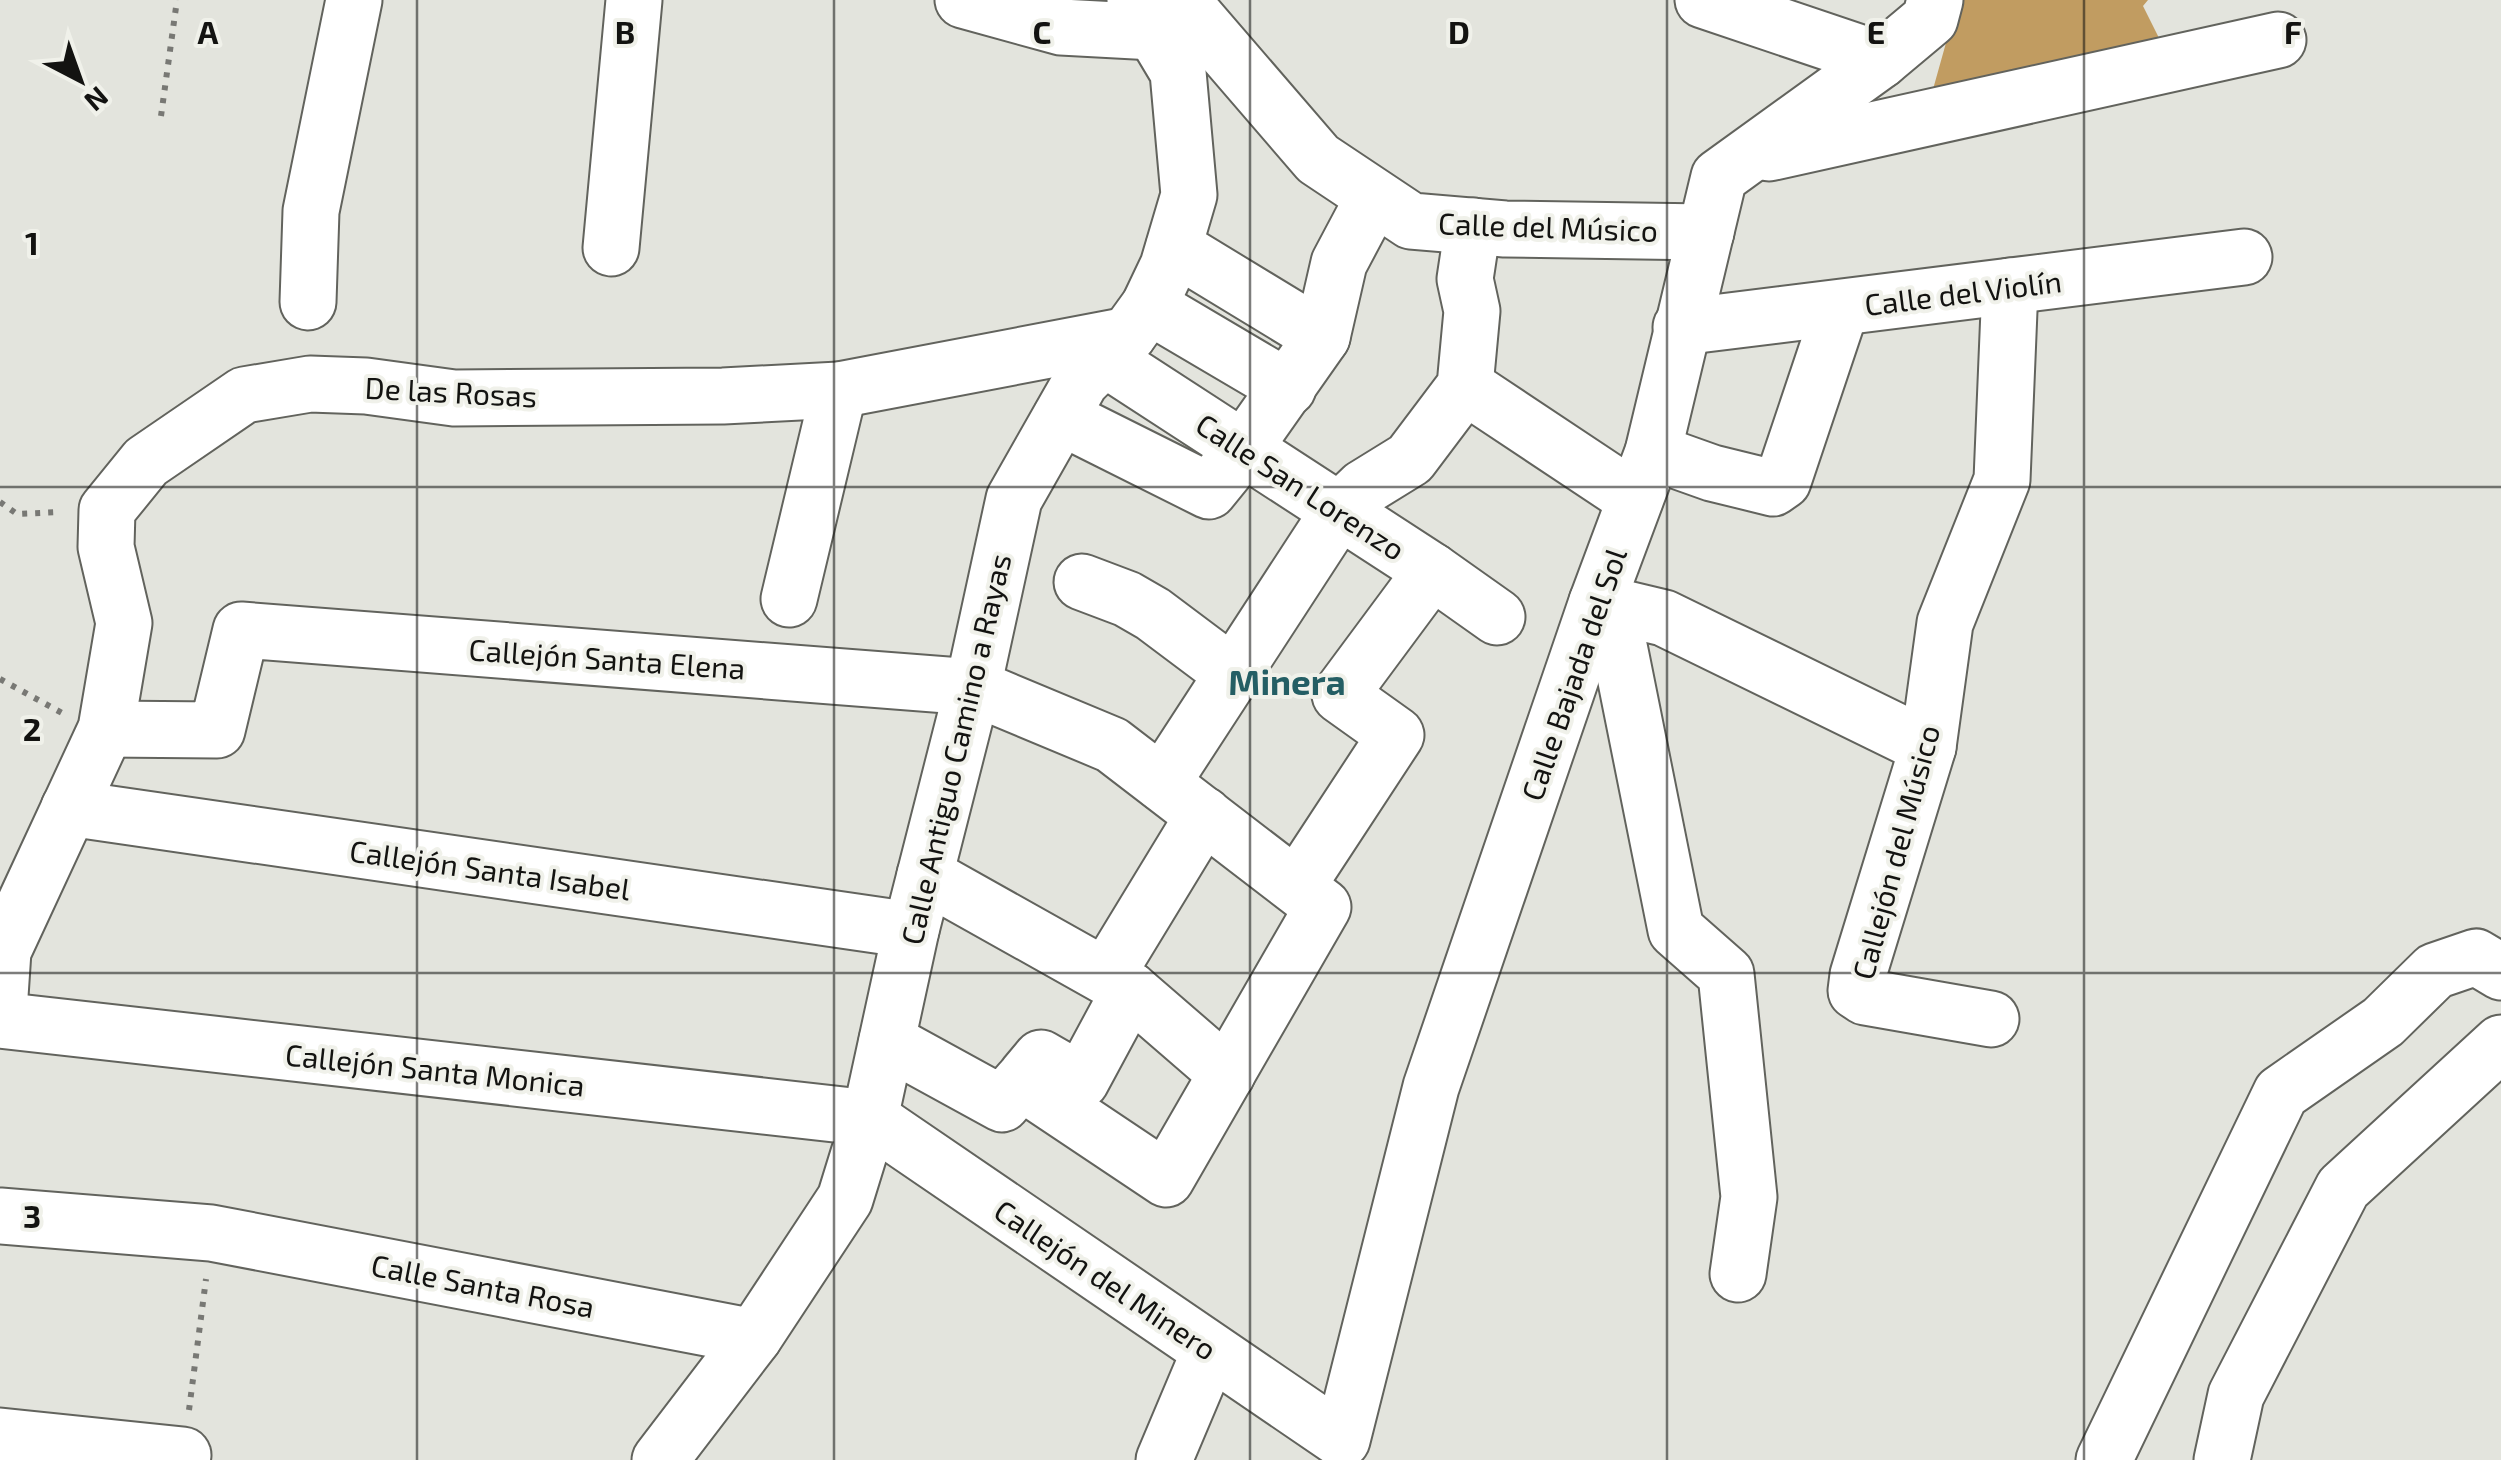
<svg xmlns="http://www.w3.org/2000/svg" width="2501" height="1460" font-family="'Exo 2',sans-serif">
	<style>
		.forest { fill: #c19c61 }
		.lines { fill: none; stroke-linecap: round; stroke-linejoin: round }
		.minor-casing { stroke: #62635d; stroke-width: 59 }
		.path { stroke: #787874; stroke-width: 6; stroke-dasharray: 5 8; stroke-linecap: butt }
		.minor { stroke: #fff; stroke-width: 55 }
		.grid { fill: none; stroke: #131311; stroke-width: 2.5; stroke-opacity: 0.55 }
		.labels { text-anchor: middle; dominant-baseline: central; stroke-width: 8; stroke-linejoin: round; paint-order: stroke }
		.street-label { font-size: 30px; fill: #131311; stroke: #f0f1ea }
		.quarter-label { font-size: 35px; font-weight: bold; fill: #245e64; stroke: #f0f1ea }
		.grid-label { font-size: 32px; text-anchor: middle; font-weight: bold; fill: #131311; stroke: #f0f1ea; stroke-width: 8; stroke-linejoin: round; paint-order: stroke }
	</style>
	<rect width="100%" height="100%" fill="#e3e4dd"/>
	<path class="forest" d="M 1958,0 L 2148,0 L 2143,6 L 2163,46 L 1930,100 Z"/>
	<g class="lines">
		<g class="minor-casing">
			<g id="minor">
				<path d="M 963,0 L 1061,27 L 1154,32"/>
				<path d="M 1181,0 L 1318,159 L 1411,221 L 1505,229 L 1706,232"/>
				<path d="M 1703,0 L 1881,60"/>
				<path d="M 1769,153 L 2278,40"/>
				<path d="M 1174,247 L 1322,337"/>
				<path d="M 611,248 L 634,0"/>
				<path d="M 308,302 L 311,211 L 354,0"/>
				<path d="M 1149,306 L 1288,388"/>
				<path d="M 1681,327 L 2244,257"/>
				<path d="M 1104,358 L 1432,571 L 1497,617"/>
				<path d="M 1465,386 L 1635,499"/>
				<path d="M 1061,417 L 1209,491 L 1244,448 L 1322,337 L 1339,263 L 1374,197"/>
				<path d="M 1653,452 L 1712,473 L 1773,488 L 1783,481 L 1841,308"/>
				<path d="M 1082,582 L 1127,599 L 1153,614 L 1233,674"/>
				<path d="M 789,599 L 839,390"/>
				<path d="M 1597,602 L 1664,618 L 1928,747"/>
				<path d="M 1611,606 L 1676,930 L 1726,974 L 1749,1197 L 1738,1274"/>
				<path d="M 106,729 L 217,730 L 241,630 L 973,687 L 1112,745 L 1323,907 L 1166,1179 L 1021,1082 L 1002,1104 L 887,1041"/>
				<path d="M 1162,783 L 1339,511 L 1363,488 L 1410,459 L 1465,386 L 1472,311 L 1465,279 L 1473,226"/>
				<path d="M 69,808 L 911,930"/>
				<path d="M 925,875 L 1130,990 L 1227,1074"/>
				<path d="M 1297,886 L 1396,735 L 1340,695 L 1432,571"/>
				<path d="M 1106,976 L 1204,815"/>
				<path d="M 0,996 L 3,951 L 106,729 L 124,623 L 106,547 L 107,510 L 146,462 L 244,395 L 310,384 L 366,386 L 454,398 L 723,396 L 839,390 L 1128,335"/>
				<path d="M 1991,1019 L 1865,997 L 1856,991 L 1858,975 L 1928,747 L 1945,623 L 2002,480 L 2010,286"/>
				<path d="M 0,1020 L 870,1118 L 1342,1440 L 1431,1087 L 1597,602 L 1653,452 L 1719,177 L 1881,60 L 1930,19 L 1935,0"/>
				<path d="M 1026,1076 L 1041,1058 L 1081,1081 L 1130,990"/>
				<path d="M 0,1216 L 211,1233 L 754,1337"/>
				<path d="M 0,1436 L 183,1455"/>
				<path d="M 660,1460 L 754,1337 L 845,1199 L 870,1118 L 911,930 L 973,687 L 1014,499 L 1081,381 L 1128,335 L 1149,306 L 1168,266 L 1189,195 L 1178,72 L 1135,0"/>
				<path d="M 1164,1460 L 1210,1351"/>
				<path d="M 2104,1460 L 2281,1093 L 2383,1022 L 2435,971 L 2476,957 L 2501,972"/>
				<path d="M 2222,1460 L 2236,1395 L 2343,1188 L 2501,1043"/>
			</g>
		</g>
		<g class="path">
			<path d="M 161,116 L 177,0"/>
			<path d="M 0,502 L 17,514 L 61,512"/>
			<path d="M 0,679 L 62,713"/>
			<path d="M 189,1410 L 206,1279"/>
		</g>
		<use href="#minor" class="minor"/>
	</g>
	<path class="grid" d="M 417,0 L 417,1460M 834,0 L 834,1460M 1250,0 L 1250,1460M 1667,0 L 1667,1460M 2084,0 L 2084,1460M 0,487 L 2501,487M 0,973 L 2501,973"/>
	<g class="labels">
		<g class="street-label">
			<text transform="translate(1548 226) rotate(2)">Calle del Músico</text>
			<text transform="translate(1963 292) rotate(-7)">Calle del Violín</text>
			<text transform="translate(451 391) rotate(3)">De las Rosas</text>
			<text transform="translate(1301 486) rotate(33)">Calle San Lorenzo</text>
			<text transform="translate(607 658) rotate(4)">Callejón Santa Elena</text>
			<text transform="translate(1573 674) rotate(-71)">Calle Bajada del Sol</text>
			<text transform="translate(955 749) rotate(-77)">Calle Antiguo Camino a Rayas</text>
			<text transform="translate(1895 852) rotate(-75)">Callejón del Músico</text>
			<text transform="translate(490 869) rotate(8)">Callejón Santa Isabel</text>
			<text transform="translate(435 1069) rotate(6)">Callejón Santa Monica</text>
			<text transform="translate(1106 1279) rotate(34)">Callejón del Minero</text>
			<text transform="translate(483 1285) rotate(11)">Calle Santa Rosa</text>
		</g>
		<g class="quarter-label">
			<text x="1287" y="681">Minera</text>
		</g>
	</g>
	<g class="grid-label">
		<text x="208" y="44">A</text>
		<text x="625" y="44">B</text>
		<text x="1042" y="44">C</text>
		<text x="1459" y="44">D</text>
		<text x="1876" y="44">E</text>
		<text x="2293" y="44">F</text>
		<text x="32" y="255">1</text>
		<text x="32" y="741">2</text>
		<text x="32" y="1228">3</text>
	</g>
	<g transform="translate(80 80) rotate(139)" stroke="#f0f1ea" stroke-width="8" paint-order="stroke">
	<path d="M0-8L18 38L0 25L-18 38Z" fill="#131311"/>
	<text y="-15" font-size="28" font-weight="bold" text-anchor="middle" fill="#131311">N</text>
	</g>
</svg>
